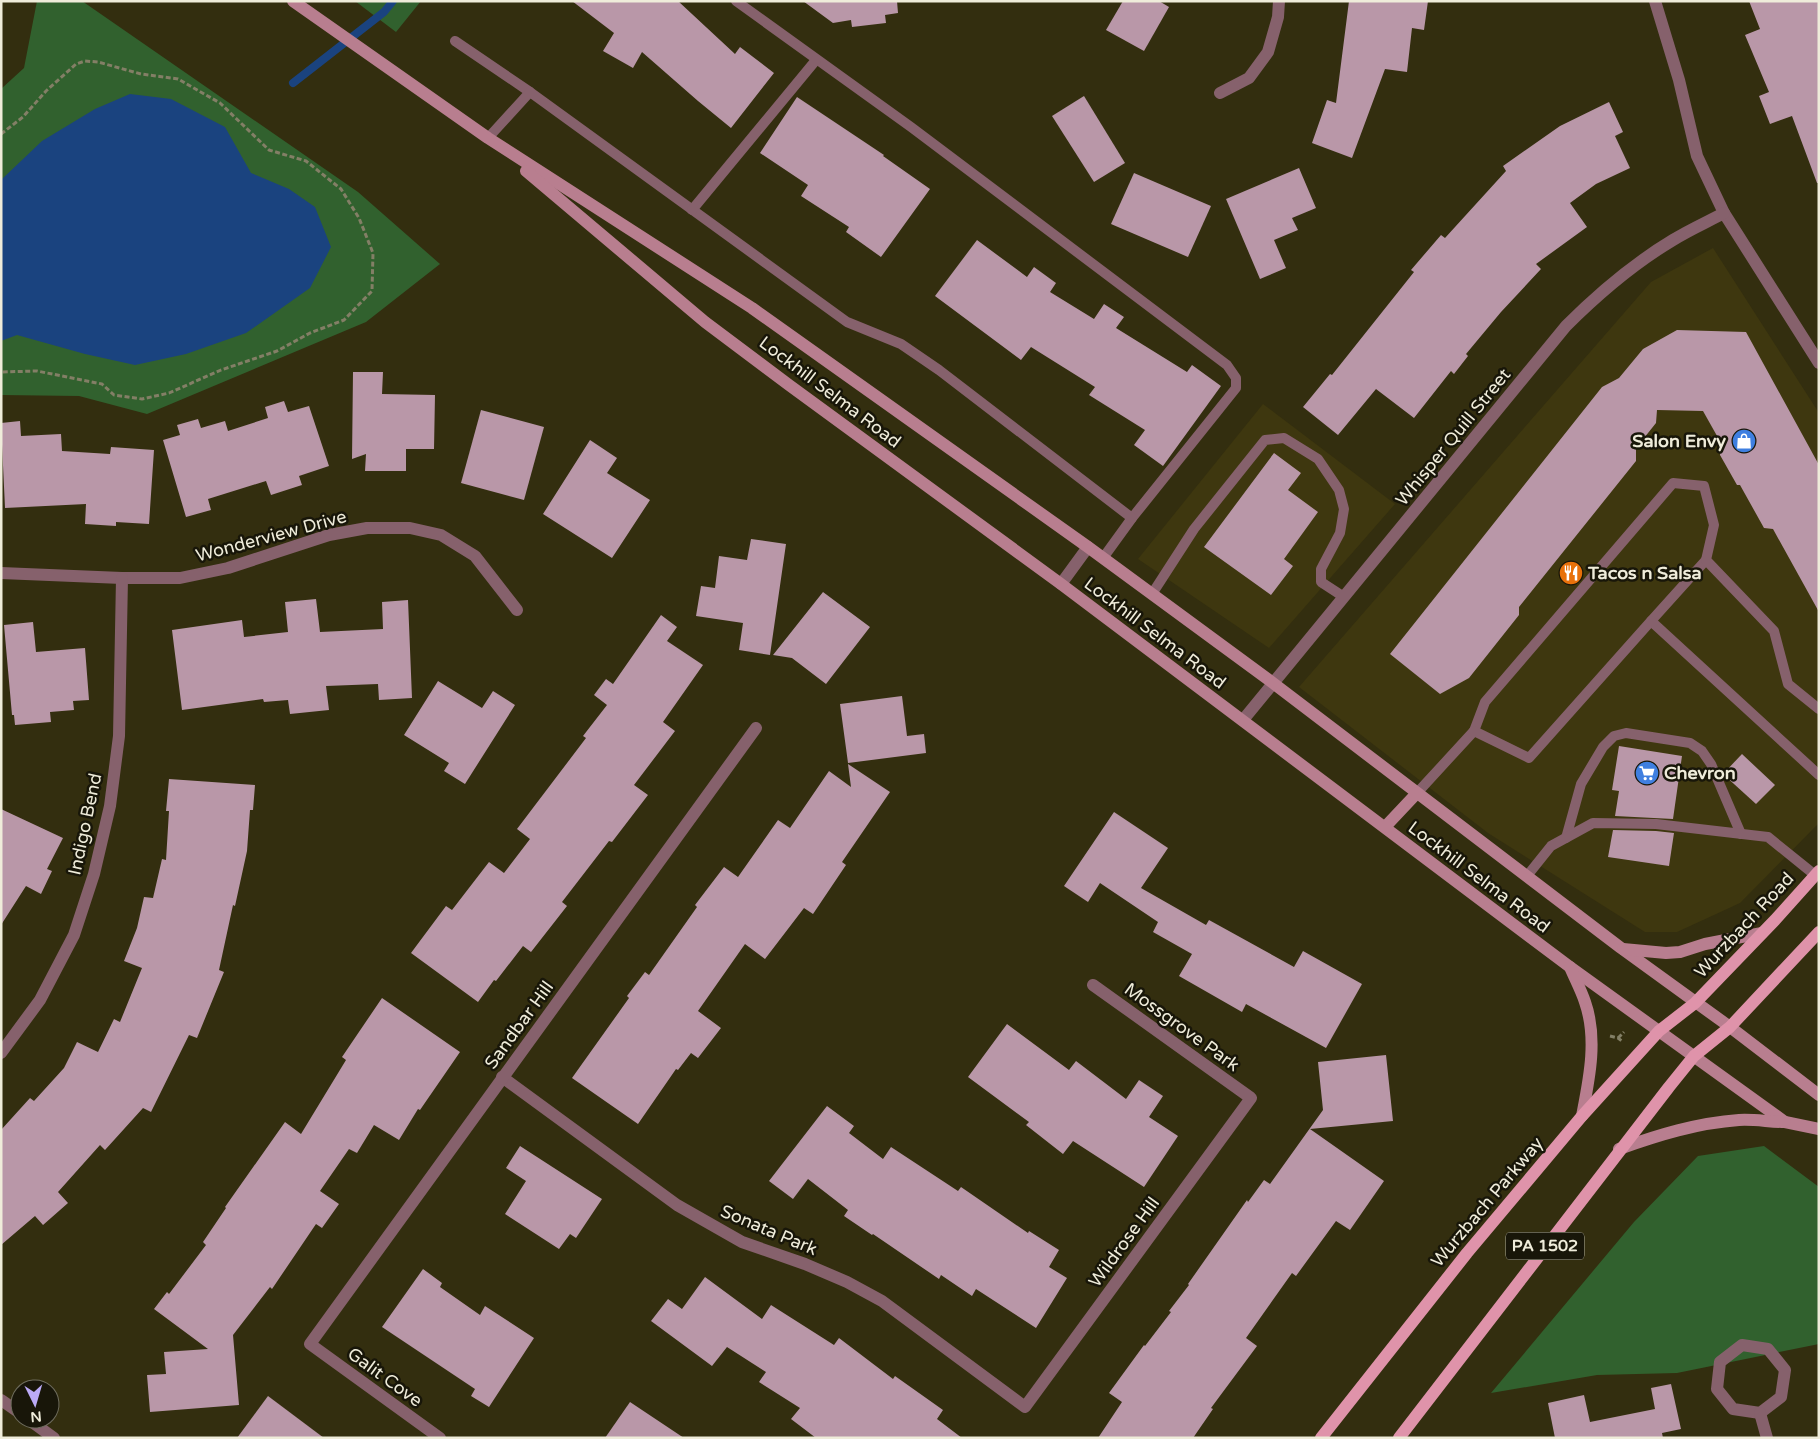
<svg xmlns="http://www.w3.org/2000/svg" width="1820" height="1439" font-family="'Varela Round',sans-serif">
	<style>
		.built { fill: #3e370f }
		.green { fill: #31612e }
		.water { fill: #1a437f }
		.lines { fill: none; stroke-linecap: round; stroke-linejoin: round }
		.stream { stroke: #1a437f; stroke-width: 8 }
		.building { fill: #b997a8 }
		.path { stroke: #837f66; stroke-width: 3; stroke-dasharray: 5 2.5; stroke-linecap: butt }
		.lane { stroke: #86616c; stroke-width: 10 }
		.street { stroke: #86616c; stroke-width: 12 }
		.secondary { stroke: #b87e8f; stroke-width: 12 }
		.primary { stroke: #df93aa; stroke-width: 12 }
		.labels { text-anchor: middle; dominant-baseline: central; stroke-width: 5; stroke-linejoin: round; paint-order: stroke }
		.shield { fill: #181609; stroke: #aeac9b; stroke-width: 1 }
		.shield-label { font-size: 16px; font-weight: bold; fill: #efecda }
		.street-label { font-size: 18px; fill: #efecda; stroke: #181609 }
		.poi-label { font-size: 18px; font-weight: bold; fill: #efecda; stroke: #181609; text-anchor: start }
	</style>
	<rect width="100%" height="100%" fill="#332e0f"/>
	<g class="built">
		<path d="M 1713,248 L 1819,413 L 1819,823 L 1740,903 L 1677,932 L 1645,932 L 1488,833 L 1299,687 L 1651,282 Z"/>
		<path d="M 1263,404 L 1395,504 L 1269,648 L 1138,559 Z"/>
	</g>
	<g class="green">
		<path d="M 37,1 L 82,1 L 358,192 L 440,264 L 366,322 L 147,414 L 79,396 L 1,395 L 1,89 L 24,68 Z"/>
		<path d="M 355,1 L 421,1 L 396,32 Z"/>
		<path d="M 1764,1146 L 1819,1187 L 1819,1344 L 1677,1373 L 1597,1375 L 1491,1393 L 1634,1222 L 1698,1156 Z"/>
	</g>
	<path class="water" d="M 130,94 L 171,99 L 225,127 L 251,173 L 289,189 L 315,207 L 331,247 L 310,288 L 246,333 L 186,354 L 135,365 L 85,354 L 17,335 L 1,341 L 1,180 L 42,141 L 95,109 Z"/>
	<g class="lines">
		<path class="stream" d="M 293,83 L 384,12 L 393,1"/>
	</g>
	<g class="building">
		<path d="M 572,1 L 678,1 L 735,54 L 740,47 L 774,73 L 731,128 L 698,101 L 642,52 L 633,68 L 603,51 L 614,33 Z"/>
		<path d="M 803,1 L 897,1 L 898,13 L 885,15 L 886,23 L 852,27 L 851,20 L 833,23 Z"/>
		<path d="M 1123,1 L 1159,1 L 1169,7 L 1144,51 L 1106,30 Z"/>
		<path d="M 1349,1 L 1428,1 L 1424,30 L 1412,28 L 1407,72 L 1385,69 L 1352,158 L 1312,143 L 1327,100 L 1336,103 Z"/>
		<path d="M 1749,1 L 1819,1 L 1819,183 L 1817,183 L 1792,116 L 1770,124 L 1759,96 L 1769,92 L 1745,35 L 1760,29 Z"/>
		<path d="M 1084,96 L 1125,163 L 1094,182 L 1052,116 Z"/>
		<path d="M 797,97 L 884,155 L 883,156 L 930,189 L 881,257 L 846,232 L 849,227 L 801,196 L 808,185 L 760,153 Z"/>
		<path d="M 1609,102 L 1623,132 L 1615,136 L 1630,168 L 1596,184 L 1570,203 L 1587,227 L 1536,264 L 1541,269 L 1501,312 L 1466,354 L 1468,356 L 1454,374 L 1451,371 L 1414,418 L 1376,389 L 1338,435 L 1303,407 L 1330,374 L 1332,375 L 1414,272 L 1411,270 L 1441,235 L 1445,238 L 1506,171 L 1503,166 L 1560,126 Z"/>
		<path d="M 1299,168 L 1316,208 L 1292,218 L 1298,230 L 1274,240 L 1286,268 L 1260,279 L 1226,199 Z"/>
		<path d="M 1134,173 L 1211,206 L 1188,257 L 1111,224 Z"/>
		<path d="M 977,240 L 1027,277 L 1034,267 L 1056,283 L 1050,292 L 1094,319 L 1104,304 L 1124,317 L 1116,328 L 1187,372 L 1192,365 L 1221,386 L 1163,466 L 1134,445 L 1145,430 L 1089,395 L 1095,387 L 1031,347 L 1021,360 L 935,296 Z"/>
		<path d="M 1677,330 L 1746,332 L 1819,465 L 1819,612 L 1773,529 L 1764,528 L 1740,485 L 1737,485 L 1720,455 L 1721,443 L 1703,411 L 1657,410 L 1656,423 L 1636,448 L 1636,461 L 1519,607 L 1519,615 L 1469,678 L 1440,694 L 1390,654 L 1602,387 L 1619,378 L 1643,349 Z"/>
		<path d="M 353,372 L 383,372 L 382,394 L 435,395 L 434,449 L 406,449 L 406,471 L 365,471 L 366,454 L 352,459 Z"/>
		<path d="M 284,401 L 288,412 L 309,406 L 329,466 L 299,476 L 302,485 L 271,495 L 266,481 L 208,499 L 211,510 L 186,517 L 163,440 L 180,435 L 177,425 L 198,419 L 201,428 L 225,421 L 228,431 L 268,418 L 265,407 Z"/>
		<path d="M 481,410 L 544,427 L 524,500 L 461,483 Z"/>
		<path d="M 20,421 L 21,436 L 61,434 L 62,451 L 110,454 L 111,447 L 154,450 L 149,524 L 116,522 L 116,526 L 85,524 L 86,504 L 5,508 L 1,423 Z"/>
		<path d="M 590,440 L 617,458 L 607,473 L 650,500 L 612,558 L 543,514 Z"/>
		<path d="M 1274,453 L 1301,473 L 1288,490 L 1318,512 L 1284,559 L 1293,566 L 1271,595 L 1204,547 Z"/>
		<path d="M 751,539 L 786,544 L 770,655 L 739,650 L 743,623 L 696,616 L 701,586 L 715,588 L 719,556 L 747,560 Z"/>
		<path d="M 823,592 L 870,627 L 826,684 L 792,658 L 773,655 Z"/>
		<path d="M 316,599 L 320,632 L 383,629 L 382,602 L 408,600 L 412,698 L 379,700 L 378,684 L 326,686 L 329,710 L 290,714 L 288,700 L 264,702 L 263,699 L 182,710 L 172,630 L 242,620 L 244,637 L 288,632 L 285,602 Z"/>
		<path d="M 661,615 L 677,627 L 667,641 L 703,665 L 663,722 L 675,731 L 634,785 L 648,795 L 612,842 L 609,841 L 562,902 L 567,906 L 531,952 L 523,946 L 496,981 L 494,980 L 478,1002 L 411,953 L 446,906 L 452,910 L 489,862 L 504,873 L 530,839 L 517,829 L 586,738 L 583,736 L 607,705 L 594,695 L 606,679 L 613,684 Z"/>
		<path d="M 33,622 L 36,652 L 85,648 L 89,700 L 73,701 L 74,710 L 50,712 L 51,722 L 15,725 L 14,715 L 12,715 L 4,625 Z"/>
		<path d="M 438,681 L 482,708 L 493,691 L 515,705 L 465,784 L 444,771 L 449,763 L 404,735 Z"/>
		<path d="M 902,696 L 907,736 L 924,734 L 926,753 L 848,763 L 840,704 Z"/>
		<path d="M 1619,746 L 1682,756 L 1673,819 L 1615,816 L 1619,791 L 1612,790 Z"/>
		<path d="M 1742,754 L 1775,785 L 1756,804 L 1723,774 Z"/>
		<path d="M 848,764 L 890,792 L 842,862 L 846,865 L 813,914 L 804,908 L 765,959 L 745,944 L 698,1011 L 721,1028 L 698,1058 L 691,1053 L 678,1070 L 676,1069 L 638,1124 L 572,1078 L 629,998 L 627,996 L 645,972 L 649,975 L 697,907 L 695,905 L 724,867 L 738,877 L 778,820 L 790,828 L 829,771 L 851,787 Z"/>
		<path d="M 169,779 L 255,785 L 253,810 L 250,810 L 247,851 L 235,906 L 233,905 L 219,970 L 224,972 L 197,1038 L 189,1035 L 151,1112 L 143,1108 L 105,1150 L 100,1145 L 58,1192 L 68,1203 L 43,1225 L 35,1216 L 1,1245 L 1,1130 L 30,1098 L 34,1101 L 64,1068 L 77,1042 L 98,1052 L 114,1019 L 120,1022 L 142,968 L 124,961 L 137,928 L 144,897 L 153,898 L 162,859 L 166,860 L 169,811 L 166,811 Z"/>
		<path d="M 1,809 L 63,838 L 47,869 L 52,871 L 41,894 L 26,886 L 1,925 Z"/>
		<path d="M 1114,812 L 1168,848 L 1141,888 L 1206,925 L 1209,920 L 1294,967 L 1303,951 L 1362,984 L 1326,1048 L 1246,1004 L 1242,1012 L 1179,976 L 1192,954 L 1153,932 L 1158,922 L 1100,883 L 1088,902 L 1064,886 Z"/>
		<path d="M 1613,830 L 1656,831 L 1674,833 L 1669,866 L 1608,857 Z"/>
		<path d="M 382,998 L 460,1052 L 420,1110 L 418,1109 L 399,1140 L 374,1125 L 357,1153 L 349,1149 L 320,1191 L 339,1204 L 322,1228 L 316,1224 L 272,1289 L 270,1287 L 233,1335 L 239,1405 L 150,1412 L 147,1375 L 166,1374 L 164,1352 L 208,1349 L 154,1309 L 167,1292 L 169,1294 L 206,1245 L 203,1242 L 226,1208 L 225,1207 L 285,1122 L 301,1134 L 346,1060 L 342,1057 Z"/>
		<path d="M 1007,1024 L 1069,1070 L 1076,1061 L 1126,1099 L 1139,1080 L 1163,1096 L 1149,1117 L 1178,1136 L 1144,1187 L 1073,1141 L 1063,1154 L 1026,1125 L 1029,1122 L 968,1077 Z"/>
		<path d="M 1386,1055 L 1393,1121 L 1310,1129 L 1384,1181 L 1350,1230 L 1336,1221 L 1296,1276 L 1292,1273 L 1246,1338 L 1257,1346 L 1211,1408 L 1213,1409 L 1193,1438 L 1098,1438 L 1122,1402 L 1109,1393 L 1144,1345 L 1145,1346 L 1171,1312 L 1169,1311 L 1189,1285 L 1188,1284 L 1247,1200 L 1248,1202 L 1264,1180 L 1270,1184 L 1323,1110 L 1318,1062 Z"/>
		<path d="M 827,1106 L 854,1126 L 849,1133 L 883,1159 L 891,1147 L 958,1191 L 961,1187 L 1028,1233 L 1029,1231 L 1059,1250 L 1049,1267 L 1067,1278 L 1036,1328 L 976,1289 L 972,1296 L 941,1275 L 939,1279 L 873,1234 L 872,1235 L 844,1216 L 848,1210 L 808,1179 L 793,1199 L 769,1181 Z"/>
		<path d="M 520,1146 L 602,1199 L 576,1238 L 570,1234 L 559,1249 L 505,1214 L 526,1181 L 506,1168 Z"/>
		<path d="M 423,1269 L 442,1283 L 440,1287 L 480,1315 L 485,1306 L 534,1338 L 489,1407 L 471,1396 L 475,1389 L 382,1327 Z"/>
		<path d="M 705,1277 L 762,1319 L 771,1305 L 834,1345 L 839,1338 L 893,1379 L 895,1376 L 943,1410 L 937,1419 L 962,1438 L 816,1438 L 791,1419 L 800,1408 L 759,1382 L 766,1372 L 727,1347 L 712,1366 L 651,1321 L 668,1299 L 682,1309 Z"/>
		<path d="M 1671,1384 L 1681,1429 L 1662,1433 L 1663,1438 L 1555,1438 L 1548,1403 L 1584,1395 L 1590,1422 L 1655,1409 L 1651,1388 Z"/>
		<path d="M 268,1396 L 324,1438 L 237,1438 Z"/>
		<path d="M 630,1402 L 684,1438 L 605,1438 Z"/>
	</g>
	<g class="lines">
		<g class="path">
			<path d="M 1,134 L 23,117 L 46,91 L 76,64 L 85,61 L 98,62 L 141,74 L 178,79 L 220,103 L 269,150 L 306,161 L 341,189 L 359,218 L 373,253 L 372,291 L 344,320 L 310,333 L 277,351 L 221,370 L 169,393 L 142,399 L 114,395 L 102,384 L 37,371 L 1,372"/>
			<path d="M 1610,1036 L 1618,1038 L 1623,1042"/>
			<path d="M 1618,1038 L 1624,1032"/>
		</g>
		<g class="lane">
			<path d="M 736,1 L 911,127 L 1227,365 L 1236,378 L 1236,388 L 1132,518 L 1103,558"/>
			<path d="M 455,41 L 530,92"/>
			<path d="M 488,138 L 530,92 L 847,322 L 901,344 L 939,370 L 1132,518"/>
			<path d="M 692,210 L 816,60"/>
			<path d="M 1152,594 L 1194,529 L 1265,440 L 1284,438 L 1318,459 L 1339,490 L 1344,509 L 1340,533 L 1321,569 L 1321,582 L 1344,597"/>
			<path d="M 1651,621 L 1706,560"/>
			<path d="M 1474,731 L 1485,702 L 1673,483 L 1704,486 L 1714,525 L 1706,560 L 1774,631 L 1788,684 L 1819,709"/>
			<path d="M 1417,793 L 1474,731 L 1529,758 L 1651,621 L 1819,775"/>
			<path d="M 1566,838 L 1581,784 L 1603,747 L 1614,736 L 1626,733 L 1690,743 L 1702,751 L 1711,764 L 1741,834"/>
			<path d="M 1527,876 L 1551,846 L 1593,823 L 1656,824 L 1768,837 L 1815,875"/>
		</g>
		<g class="street">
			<path d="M 1655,1 L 1679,80 L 1697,156 L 1724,213 L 1819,363"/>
			<path d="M 1220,93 L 1249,78 L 1268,52 L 1278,17 L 1279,1"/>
			<path d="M 1,573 L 122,578 L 180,578 L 228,568 L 329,535 L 367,528 L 410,528 L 441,535 L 475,556 L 517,610"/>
			<path d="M 1061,584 L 1088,547"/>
			<path d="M 1243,720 L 1566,326 C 1598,294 1633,264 1673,240 C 1689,230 1707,222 1724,213"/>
			<path d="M 1,1053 L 40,1000 L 74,935 L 94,874 L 110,806 L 119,736 L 122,578"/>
			<path d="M 502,1077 L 677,1205 L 742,1242 L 805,1264 L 847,1282 L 882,1301 L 1025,1407 L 1251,1098 L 1093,985"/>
			<path d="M 1742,1345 L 1768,1349 L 1785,1370 L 1781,1397 L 1760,1413 L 1733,1409 L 1717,1389 L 1720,1362 Z"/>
			<path d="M 1,1400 L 20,1413"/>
			<path d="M 1760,1413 L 1767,1438"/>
			<path d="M 28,1419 L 54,1438"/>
			<path d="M 440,1438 L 310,1344 L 756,728"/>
		</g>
		<g class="secondary">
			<path d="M 293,1 L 488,138 L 752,308 L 1088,547 L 1273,683 L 1621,948 L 1730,1027 L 1819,1095"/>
			<path d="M 526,171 L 705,322 L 789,385 L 1061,584 L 1570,967 L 1785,1122 L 1819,1129"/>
			<path d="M 1385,827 L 1417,793"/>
			<path d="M 1623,949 L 1666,953 L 1680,952 L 1705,944 L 1762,933"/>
			<path d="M 1570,967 C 1575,979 1581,990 1585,1002 C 1598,1039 1589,1080 1582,1116"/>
			<path d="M 1619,1149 C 1658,1135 1697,1123 1739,1120 C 1754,1119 1770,1122 1785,1122"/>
		</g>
		<g class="primary">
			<path d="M 1321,1438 L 1467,1253 L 1582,1116 L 1659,1031 L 1695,1003 L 1775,920 L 1819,871"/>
			<path d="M 1399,1438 L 1669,1087 L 1694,1056 L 1730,1027 L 1819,932"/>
		</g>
	</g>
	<defs>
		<g id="shop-disc" transform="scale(1.25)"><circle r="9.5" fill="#3f7fe0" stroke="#181609"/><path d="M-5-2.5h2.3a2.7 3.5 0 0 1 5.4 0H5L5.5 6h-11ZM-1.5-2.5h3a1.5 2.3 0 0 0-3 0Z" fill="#fff"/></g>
		<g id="restaurant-disc" transform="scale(1.25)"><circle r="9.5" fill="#e8710a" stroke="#181609"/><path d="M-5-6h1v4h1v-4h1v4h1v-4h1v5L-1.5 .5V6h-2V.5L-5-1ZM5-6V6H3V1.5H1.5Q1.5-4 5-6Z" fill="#fff"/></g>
		<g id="supermarket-disc" transform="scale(1.25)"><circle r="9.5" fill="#3f7fe0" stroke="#181609"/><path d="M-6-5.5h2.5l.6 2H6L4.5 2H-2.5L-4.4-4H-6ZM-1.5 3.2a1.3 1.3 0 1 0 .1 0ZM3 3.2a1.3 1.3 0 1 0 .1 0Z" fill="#fff"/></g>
	</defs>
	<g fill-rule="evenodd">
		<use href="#shop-disc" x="1744" y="441"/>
		<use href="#restaurant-disc" x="1571" y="573"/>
		<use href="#supermarket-disc" x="1647" y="773"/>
	</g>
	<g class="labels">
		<rect class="shield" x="1506" y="1232.5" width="78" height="27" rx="4"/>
		<g class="shield-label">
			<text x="1545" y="1246">PA 1502</text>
		</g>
		<g class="street-label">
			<text transform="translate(830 392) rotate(37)">Lockhill Selma Road</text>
			<text transform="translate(1453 437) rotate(-51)">Whisper Quill Street</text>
			<text transform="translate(271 536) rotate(-15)">Wonderview Drive</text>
			<text transform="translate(1155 633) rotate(37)">Lockhill Selma Road</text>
			<text transform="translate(85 824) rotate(-78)">Indigo Bend</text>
			<text transform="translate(1479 877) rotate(37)">Lockhill Selma Road</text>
			<text transform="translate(1744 925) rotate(-47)">Wurzbach Road</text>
			<text transform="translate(519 1025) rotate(-54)">Sandbar Hill</text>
			<text transform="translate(1182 1027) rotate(36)">Mossgrove Park</text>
			<text transform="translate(1487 1202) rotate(-50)">Wurzbach Parkway</text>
			<text transform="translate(769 1230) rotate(23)">Sonata Park</text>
			<text transform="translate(1124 1242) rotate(-54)">Wildrose Hill</text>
			<text transform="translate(385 1377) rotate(36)">Galit Cove</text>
		</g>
		<g class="poi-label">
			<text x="1726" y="441" text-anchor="end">Salon Envy</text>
			<text x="1588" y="573">Tacos n Salsa</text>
			<text x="1664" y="773">Chevron</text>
		</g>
	</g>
	<rect width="1820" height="1439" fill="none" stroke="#efecda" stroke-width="5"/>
	<g transform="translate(35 1404) rotate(175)"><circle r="24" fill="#181609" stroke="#6e6c5d"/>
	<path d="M0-4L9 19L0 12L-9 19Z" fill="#bbaaf6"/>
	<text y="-8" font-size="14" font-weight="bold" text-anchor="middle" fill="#efecda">N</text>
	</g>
</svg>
